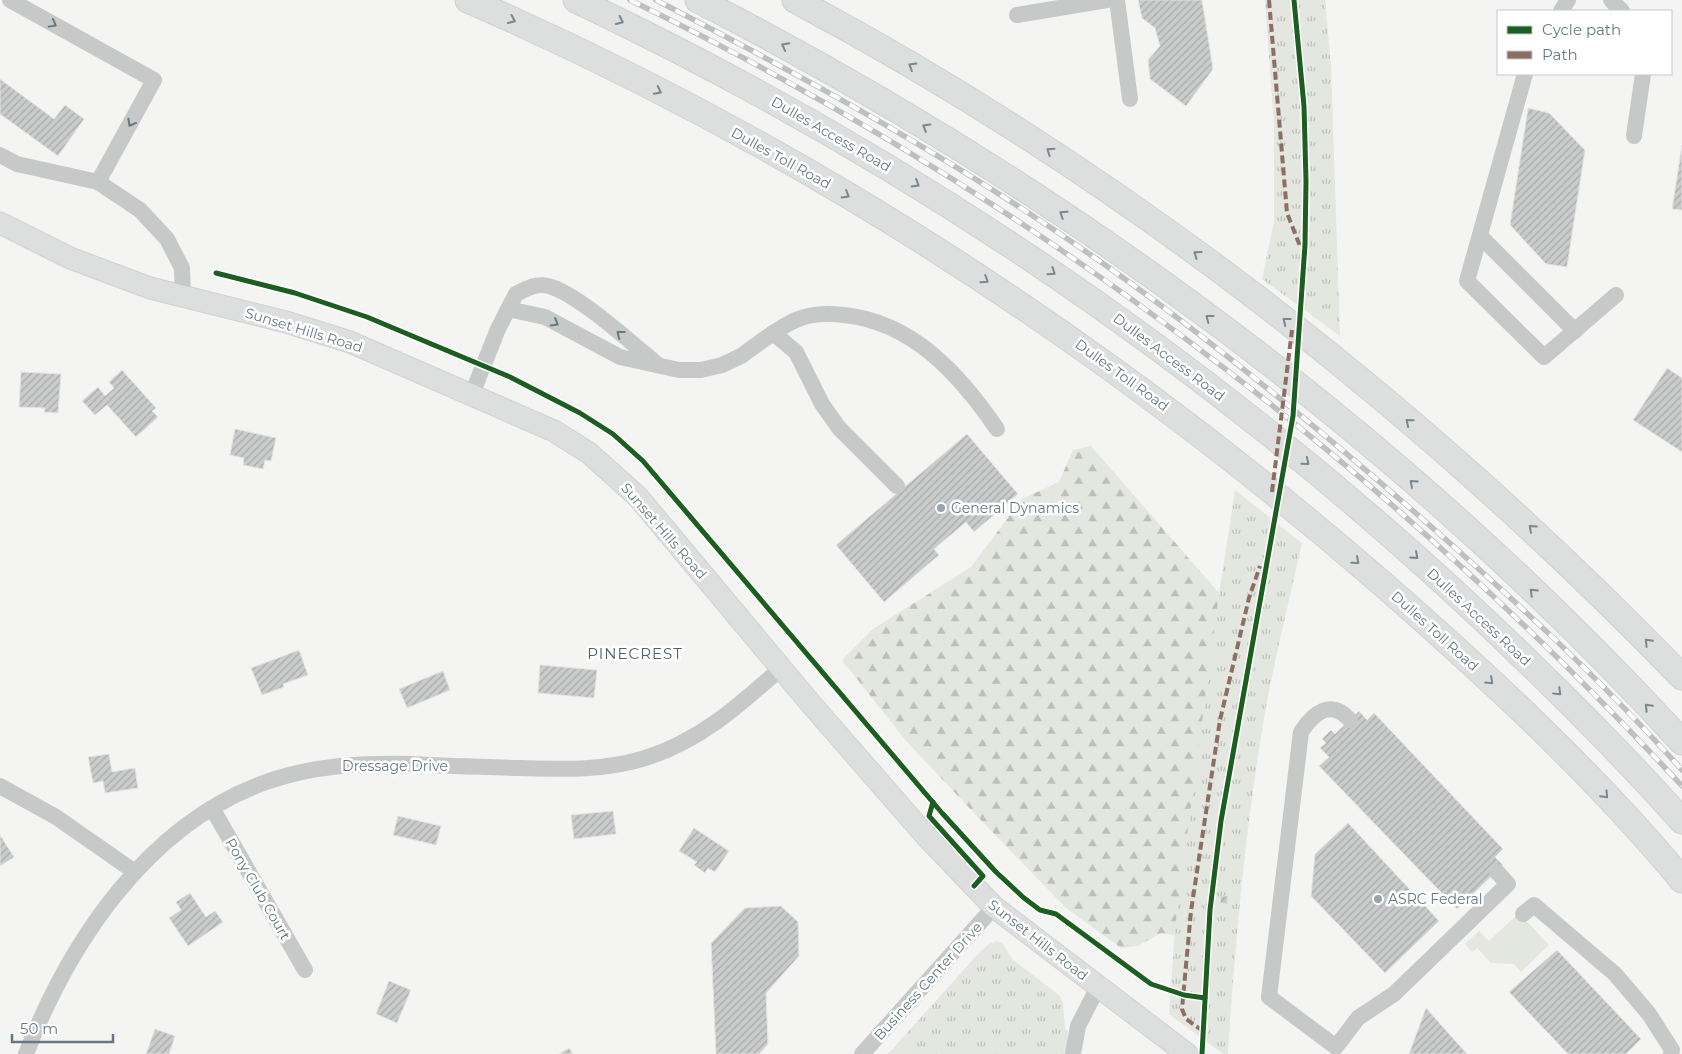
<svg xmlns="http://www.w3.org/2000/svg" width="1682" height="1054" font-family="Montserrat,sans-serif">
	<style>
		.grass { fill: url(#grass-tufts) }
		.forest { fill: url(#forest-firs) }
		.green { fill: #e4e6e0 }
		.building { fill: url(#building-hatch); stroke: #e4e4e3 }
		.lines { fill: none; stroke-linecap: round; stroke-linejoin: round }
		.major-casing { stroke: #d0d1d1; stroke-width: 23 }
		.highway-casing { stroke: #d0d1d1; stroke-width: 27 }
		.minor { stroke: #c7c9c8; stroke-width: 16 }
		.major { stroke: #dddede; stroke-width: 21 }
		.highway { stroke: #dddede; stroke-width: 25 }
		.rail-casing { stroke: #bdbfc0; stroke-width: 5.5 }
		.rail { stroke: #fff; stroke-width: 4; stroke-dasharray: 11; stroke-linecap: butt }
		.quiet { stroke: #8d6e63; stroke-width: 4; stroke-dasharray: 8 4; stroke-linecap: butt }
		.cycleway-casing { stroke: #fff; stroke-width: 8 }
		.cycleway { stroke: #1b5e20; stroke-width: 5 }
		.oneway { stroke: #778890 }
		.oneway2 { stroke: #657982 }
		.poi-dot { fill: #97a4aa; stroke: #fff; stroke-width: 2 }
		.labels { text-anchor: middle; dominant-baseline: central; stroke-width: 5; stroke-linejoin: round; paint-order: stroke }
		.street-label { font-size: 14px; fill: #657982; stroke: #fff }
		.poi-label { font-size: 14px; fill: #657982; stroke: #fff; text-anchor: start }
		.neighbourhood-label { font-size: 15px; letter-spacing: 1px; fill: #536167; stroke: #fff }
	</style>
	<defs>
		<pattern id="grass-tufts" width="24" height="20" patternUnits="userSpaceOnUse" patternTransform="scale(1.25)"><rect width="24" height="20" fill="#e4e6e0"/><path d="M3 7l-1-3M5 7V3M7 7l1-3M15 17l-1-3M17 17v-4M19 17l1-3" fill="none" stroke="#bcbfbb"/></pattern>
		<pattern id="forest-firs" width="22" height="20" patternUnits="userSpaceOnUse" patternTransform="scale(1.25)"><rect width="22" height="20" fill="#e4e6e0"/><path d="M5 1l3.5 6h-7zM16 11l3.5 6h-7z" fill="#bcbfbb"/></pattern>
		<pattern id="building-hatch" width="6" height="6" patternUnits="userSpaceOnUse" patternTransform="scale(1.25)"><rect width="6" height="6" fill="#cacccc"/><path d="M-1 1l2-2M0 6l6-6M5 7l2-2" fill="none" stroke="#a8aaab"/></pattern>
	</defs>
	<rect width="100%" height="100%" fill="#f4f4f3"/>
	<g class="grass">
		<path d="M 1265,0 L 1325,0 L 1331,65 L 1340,336 L 1262,279 L 1274,221 L 1274,126 Z"/>
		<path d="M 1235,490 L 1302,543 C 1289,603 1273,663 1263,724 C 1245,833 1235,943 1228,1054 L 1223,1054 L 1169,1014 L 1181,842 Z"/>
		<path d="M 997,941 L 1003,944 L 1012,959 L 1060,996 L 1063,1003 L 1065,1028 L 1068,1032 L 1066,1054 L 888,1054 L 978,954 L 989,944 Z"/>
	</g>
	<path class="forest" d="M 1091,446 L 1219,593 L 1174,935 L 1161,933 L 1138,946 L 1121,948 L 1065,907 L 975,814 L 907,742 L 842,660 L 873,629 L 971,567 L 1022,499 L 1059,482 L 1073,450 Z"/>
	<path class="green" d="M 1519,913 L 1549,945 L 1521,972 L 1514,964 L 1491,963 L 1477,948 L 1472,952 L 1465,944 L 1479,931 L 1489,941 Z"/>
	<g class="building">
		<path d="M 1138,0 L 1202,0 L 1213,69 L 1186,106 L 1150,79 L 1148,60 L 1160,46 L 1155,28 L 1142,18 Z"/>
		<path d="M 0,79 L 54,119 L 65,105 L 84,119 L 58,156 L 0,114 Z"/>
		<path d="M 1528,108 L 1549,113 L 1585,150 L 1567,267 L 1546,264 L 1510,225 Z"/>
		<path d="M 1682,145 L 1682,210 L 1672,209 Z"/>
		<path d="M 1667,368 L 1682,378 L 1682,452 L 1633,420 Z"/>
		<path d="M 122,370 L 156,408 L 152,411 L 158,417 L 136,437 L 107,405 L 95,415 L 82,401 L 98,387 L 105,396 L 114,388 L 109,382 Z"/>
		<path d="M 21,372 L 61,374 L 58,413 L 44,412 L 45,408 L 19,407 Z"/>
		<path d="M 235,429 L 276,438 L 271,461 L 265,460 L 263,469 L 243,465 L 244,458 L 230,455 Z"/>
		<path d="M 967,434 L 1018,494 L 974,532 L 966,522 L 934,549 L 939,555 L 884,602 L 836,545 Z"/>
		<path d="M 299,650 L 308,675 L 283,684 L 284,687 L 262,695 L 251,668 Z"/>
		<path d="M 540,665 L 597,670 L 594,698 L 538,693 Z"/>
		<path d="M 443,671 L 450,690 L 407,708 L 399,689 Z"/>
		<path d="M 1359,711 L 1367,720 L 1374,713 L 1503,849 L 1495,857 L 1503,865 L 1457,909 L 1319,766 L 1329,757 L 1320,748 L 1326,743 L 1322,739 L 1331,730 L 1335,734 Z"/>
		<path d="M 109,754 L 112,772 L 135,768 L 138,788 L 105,793 L 103,781 L 93,783 L 88,757 Z"/>
		<path d="M 613,811 L 616,834 L 574,839 L 571,815 Z"/>
		<path d="M 398,816 L 441,826 L 436,845 L 393,835 Z"/>
		<path d="M 1348,823 L 1439,921 L 1385,973 L 1311,896 L 1315,854 Z"/>
		<path d="M 694,828 L 729,851 L 715,872 L 708,868 L 705,873 L 694,865 L 697,862 L 679,851 Z"/>
		<path d="M 0,835 L 14,857 L 0,866 Z"/>
		<path d="M 190,893 L 206,917 L 215,911 L 223,922 L 188,946 L 169,918 L 181,910 L 176,902 Z"/>
		<path d="M 1221,896 L 1228,896 L 1227,904 L 1220,903 Z"/>
		<path d="M 781,906 L 798,922 L 799,956 L 766,993 L 768,1044 L 759,1054 L 716,1054 L 711,943 L 745,908 Z"/>
		<path d="M 1557,950 L 1641,1039 L 1626,1054 L 1568,1054 L 1509,992 Z"/>
		<path d="M 389,981 L 411,990 L 397,1023 L 376,1014 Z"/>
		<path d="M 1426,1008 L 1467,1054 L 1409,1054 Z"/>
		<path d="M 155,1029 L 175,1036 L 169,1054 L 146,1054 Z"/>
		<path d="M 569,1048 L 573,1054 L 559,1054 Z"/>
	</g>
	<g class="lines">
		<g class="major-casing">
			<path id="major" d="M 0,223 L 70,258 L 150,288 L 286,322 L 350,342 L 554,431 L 589,453 L 638,497 L 811,704 L 926,836 L 994,907 L 1187,1054"/>
		</g>
		<g class="highway-casing">
			<g id="highway">
				<path d="M 468,0 C 803,146 1110,347 1385,586 C 1490,678 1593,773 1682,880"/>
				<path d="M 576,0 C 896,152 1190,350 1451,589 C 1531,663 1610,740 1682,821"/>
				<path d="M 698,0 C 1065,188 1403,438 1682,742"/>
				<path d="M 795,0 C 1124,175 1423,410 1682,677"/>
			</g>
		</g>
		<g class="minor">
			<path d="M 1117,0 L 1130,99"/>
			<path d="M 1611,0 L 1622,11"/>
			<path d="M 1561,11 L 1568,0"/>
			<path d="M 1017,15 L 1107,0"/>
			<path d="M 1525,74 L 1467,281 L 1544,357 L 1616,295"/>
			<path d="M 1634,136 L 1643,74"/>
			<path d="M 0,155 L 17,164 L 98,182 L 154,80 L 10,0"/>
			<path d="M 98,182 L 140,210 L 167,239 L 182,268 L 183,296"/>
			<path d="M 1480,236 L 1575,331"/>
			<path d="M 508,309 L 545,317 L 620,357 L 679,370 L 701,370 L 722,365 L 741,356 L 773,333 L 796,352 L 822,404 L 839,428 L 897,486"/>
			<path d="M 773,333 C 780,329 788,323 796,320 C 811,313 828,313 844,315 C 913,322 960,375 997,429"/>
			<path d="M 472,394 L 498,329 L 516,294 C 524,290 532,285 541,285 C 568,284 635,346 658,365"/>
			<path d="M 1350,720 C 1331,699 1314,712 1301,732 L 1269,997 L 1336,1047 L 1358,1018 L 1394,994 L 1508,884 L 1497,872"/>
			<path d="M 0,786 L 56,817 L 135,872"/>
			<path d="M 212,808 L 305,970"/>
			<path d="M 1523,914 L 1534,905 L 1615,974 L 1649,1014 L 1672,1050 L 1671,1054"/>
			<path d="M 26,1054 C 70,941 148,824 266,782 C 314,765 363,763 412,764 C 448,766 483,767 519,768 C 561,769 601,771 642,759 C 697,743 739,706 780,669"/>
			<path d="M 862,1054 L 994,907"/>
			<path d="M 1073,1054 L 1078,1026 L 1098,987"/>
		</g>
		<use href="#major" class="major"/>
		<use href="#highway" class="highway"/>
		<g class="rail-casing">
			<g id="rail">
				<path d="M 630,0 C 1027,193 1382,462 1682,786"/>
				<path d="M 656,0 C 812,81 964,165 1108,267 C 1213,341 1314,425 1411,509 C 1506,592 1598,676 1682,770"/>
			</g>
		</g>
		<use href="#rail" class="rail"/>
		<g class="quiet">
			<path d="M 1269,0 L 1287,213 L 1300,246"/>
			<path d="M 1272,492 L 1292,330"/>
			<path d="M 1203,1031 L 1186,1019 L 1182,1009 L 1191,911 L 1220,720 L 1249,598 L 1260,566"/>
		</g>
		<g class="cycleway-casing">
			<g id="cycleway">
				<path d="M 216,273 L 295,293 L 367,317 L 510,377 L 580,413 L 613,434 L 643,461 L 942,813 L 996,872 L 1024,898 L 1040,910 L 1056,914 L 1151,984 L 1184,995 L 1205,998"/>
				<path d="M 933,802 L 929,816 L 983,876 L 974,886"/>
				<path d="M 1202,1054 L 1210,910 L 1221,821 L 1293,416 L 1305,245 L 1306,181 L 1304,106 L 1294,0"/>
			</g>
		</g>
		<use href="#cycleway" class="cycleway"/>
	</g>
	<defs><path id="oneway-chevron" d="M-2-3.5L2.5 0L-2 3.5" fill="none" stroke-width="1.6" stroke-linecap="round" stroke-linejoin="round" transform="scale(1.25)"/></defs>
	<g class="oneway">
		<use href="#oneway-chevron" transform="translate(512 20) rotate(24)"/>
		<use href="#oneway-chevron" transform="translate(620 21) rotate(25)"/>
		<use href="#oneway-chevron" transform="translate(785 46) rotate(-152)"/>
		<use href="#oneway-chevron" transform="translate(912 66) rotate(-149)"/>
		<use href="#oneway-chevron" transform="translate(658 91) rotate(27)"/>
		<use href="#oneway-chevron" transform="translate(926 127) rotate(-149)"/>
		<use href="#oneway-chevron" transform="translate(1050 151) rotate(-146)"/>
		<use href="#oneway-chevron" transform="translate(916 184) rotate(31)"/>
		<use href="#oneway-chevron" transform="translate(846 195) rotate(31)"/>
		<use href="#oneway-chevron" transform="translate(1063 214) rotate(-146)"/>
		<use href="#oneway-chevron" transform="translate(1197 254) rotate(-144)"/>
		<use href="#oneway-chevron" transform="translate(1052 272) rotate(35)"/>
		<use href="#oneway-chevron" transform="translate(985 280) rotate(33)"/>
		<use href="#oneway-chevron" transform="translate(1209 318) rotate(-143)"/>
		<use href="#oneway-chevron" transform="translate(1286 321) rotate(-142)"/>
		<use href="#oneway-chevron" transform="translate(1409 422) rotate(-140)"/>
		<use href="#oneway-chevron" transform="translate(1306 462) rotate(40)"/>
		<use href="#oneway-chevron" transform="translate(1413 483) rotate(-138)"/>
		<use href="#oneway-chevron" transform="translate(1532 528) rotate(-138)"/>
		<use href="#oneway-chevron" transform="translate(1415 556) rotate(42)"/>
		<use href="#oneway-chevron" transform="translate(1356 561) rotate(41)"/>
		<use href="#oneway-chevron" transform="translate(1533 592) rotate(-136)"/>
		<use href="#oneway-chevron" transform="translate(1648 642) rotate(-134)"/>
		<use href="#oneway-chevron" transform="translate(1490 681) rotate(43)"/>
		<use href="#oneway-chevron" transform="translate(1558 692) rotate(44)"/>
		<use href="#oneway-chevron" transform="translate(1648 707) rotate(-134)"/>
		<use href="#oneway-chevron" transform="translate(1605 795) rotate(47)"/>
	</g>
	<g class="oneway2">
		<use href="#oneway-chevron" transform="translate(53 24) rotate(29)"/>
		<use href="#oneway-chevron" transform="translate(131 123) rotate(119)"/>
		<use href="#oneway-chevron" transform="translate(555 323) rotate(30)"/>
		<use href="#oneway-chevron" transform="translate(620 334) rotate(-142)"/>
	</g>
	<g class="poi-dot">
		<circle cx="941" cy="508" r="5"/>
		<circle cx="1378" cy="899" r="5"/>
	</g>
	<g class="labels">
		<g class="street-label">
			<text transform="translate(831 134) rotate(30)">Dulles Access Road</text>
			<text transform="translate(781 158) rotate(29)">Dulles Toll Road</text>
			<text transform="translate(304 330) rotate(17)">Sunset Hills Road</text>
			<text transform="translate(1169 357) rotate(37)">Dulles Access Road</text>
			<text transform="translate(1122 375) rotate(36)">Dulles Toll Road</text>
			<text transform="translate(664 531) rotate(49)">Sunset Hills Road</text>
			<text transform="translate(1479 617) rotate(43)">Dulles Access Road</text>
			<text transform="translate(1435 631) rotate(42)">Dulles Toll Road</text>
			<text x="395" y="766">Dressage Drive</text>
			<text transform="translate(258 889) rotate(60)">Pony Club Court</text>
			<text transform="translate(1038 940) rotate(38)">Sunset Hills Road</text>
			<text transform="translate(928 981) rotate(-48)">Business Center Drive</text>
		</g>
		<g class="poi-label">
			<text x="951" y="508">General Dynamics</text>
			<text x="1388" y="899">ASRC Federal</text>
		</g>
		<g class="neighbourhood-label">
			<text x="635" y="653">PINECREST</text>
		</g>
	</g>
	<rect x="1497" y="10" width="175" height="65" fill="#ffffff" stroke="#c1c9cd"/>
	<rect x="1507" y="26" width="25" height="8" fill="#1b5e20" stroke="#c1c9cd"/>
	<text x="1542" y="35" font-size="15" fill="#657982">Cycle path</text>
	<rect x="1507" y="51" width="25" height="8" fill="#8d6e63" stroke="#c1c9cd"/>
	<text x="1542" y="60" font-size="15" fill="#657982">Path</text>
	<path d="M12 1034v8h101v-8" fill="none" stroke="#657982" stroke-width="2.5"/>
	<text x="20" y="1034" font-size="15" fill="#657982" stroke="#ffffff" stroke-width="4" paint-order="stroke">50 m</text>
</svg>
